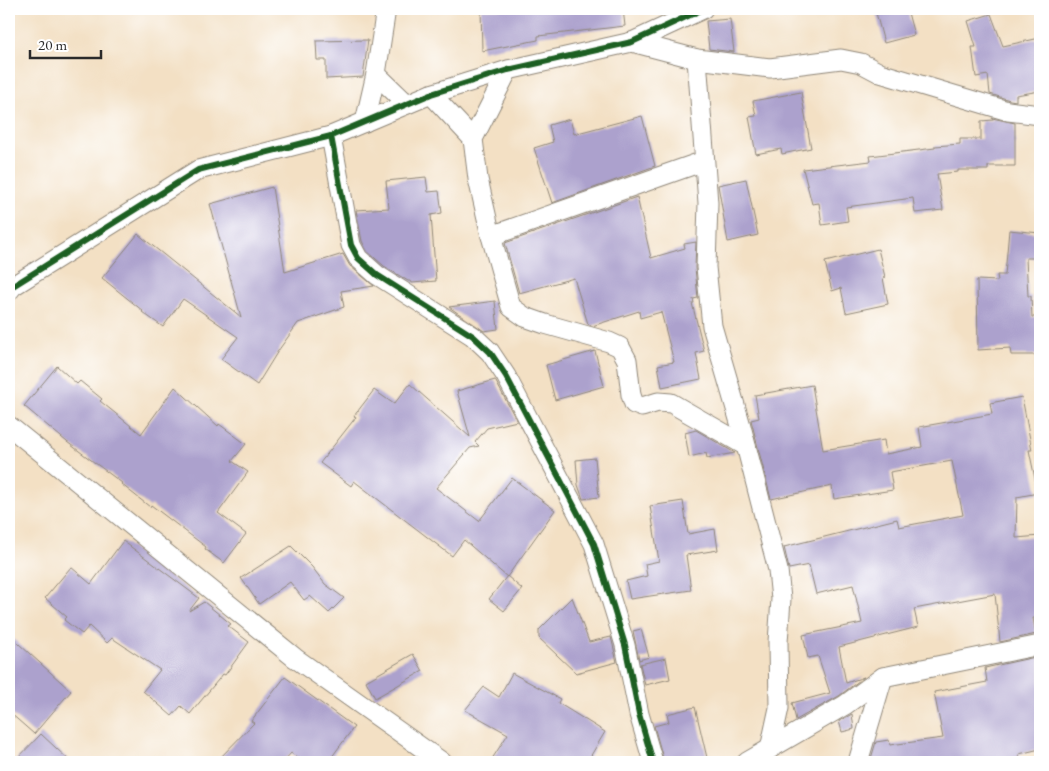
<svg xmlns="http://www.w3.org/2000/svg" width="1049" height="771" font-family="'EB Garamond',serif">
	<style>
		.building { fill: #aca1cd }
		.lines { fill: none; stroke-linecap: round; stroke-linejoin: round }
		.minor-casing { stroke: #8f8678; stroke-width: 21 }
		.minor { stroke: #fff; stroke-width: 19 }
		.cycleway-casing { stroke: #fff; stroke-width: 9 }
		.cycleway { stroke: #1b5e20; stroke-width: 6 }
	</style>
	<rect width="100%" height="100%" fill="#fff"/>
	<filter id="ink" filterUnits="userSpaceOnUse"><feTurbulence type="fractalNoise" baseFrequency=".02" numOctaves="2"/><feDisplacementMap in="SourceGraphic" scale="10" xChannelSelector="R" yChannelSelector="G"/><feConvolveMatrix kernelMatrix="1 2 1 2 8 2 1 2 1" color-interpolation-filters="sRGB"/></filter>
	<filter id="wash" filterUnits="userSpaceOnUse"><feTurbulence type="fractalNoise" baseFrequency=".0096" numOctaves="4" result="noise"/><feDisplacementMap in="SourceGraphic" scale="20" xChannelSelector="R" yChannelSelector="G"/><feGaussianBlur stdDeviation="1.12" result="paint"/><feColorMatrix in="noise" values="0 0 0 0 0 0 0 0 0 0 0 0 0 0 0 0 0 1.4 0 .05"/><feComposite in="paint" operator="in"/></filter>
	<g filter="url(#wash)">
		<rect width="100%" height="100%" fill="#f3e0c4"/>
		<g id="blocks">
			<g class="building">
				<path d="M 481,9 L 623,9 L 625,26 L 538,36 L 538,40 L 482,51 Z"/>
				<path d="M 875,9 L 907,9 L 914,35 L 884,43 Z"/>
				<path d="M 991,14 L 1003,46 L 1040,38 L 1040,91 L 1016,95 L 1016,101 L 1010,100 L 990,94 L 988,75 L 976,77 L 972,47 L 976,47 L 968,21 Z"/>
				<path d="M 730,19 L 734,52 L 709,49 L 706,21 Z"/>
				<path d="M 368,40 L 363,77 L 326,79 L 326,60 L 317,60 L 316,41 Z"/>
				<path d="M 801,92 L 811,148 L 782,154 L 781,149 L 756,154 L 749,117 L 756,116 L 753,101 Z"/>
				<path d="M 642,116 L 655,166 L 552,203 L 534,148 L 553,142 L 549,125 L 570,119 L 574,134 Z"/>
				<path d="M 992,118 L 1015,123 L 1015,166 L 988,166 L 988,170 L 958,170 L 958,172 L 937,174 L 943,210 L 915,213 L 913,198 L 846,207 L 848,221 L 822,225 L 819,203 L 812,204 L 803,169 L 871,161 L 870,156 L 935,148 L 935,146 L 960,144 L 960,139 L 981,139 L 981,121 L 993,120 Z"/>
				<path d="M 426,177 L 428,192 L 439,191 L 442,213 L 431,215 L 436,281 L 412,283 L 411,281 L 408,281 L 384,266 L 367,251 L 362,241 L 356,210 L 389,208 L 386,181 Z"/>
				<path d="M 746,179 L 758,235 L 728,242 L 718,185 Z"/>
				<path d="M 272,187 L 285,272 L 343,254 L 350,266 L 374,286 L 341,291 L 344,307 L 298,323 L 278,351 L 257,385 L 221,359 L 238,337 L 183,299 L 163,327 L 142,312 L 143,311 L 102,278 L 138,234 L 241,317 L 210,204 Z"/>
				<path d="M 637,197 L 651,258 L 685,248 L 684,244 L 696,242 L 695,268 L 698,298 L 693,299 L 694,303 L 692,303 L 704,351 L 696,353 L 701,379 L 662,387 L 658,365 L 674,362 L 661,312 L 640,318 L 639,311 L 592,326 L 588,324 L 574,278 L 519,293 L 505,243 Z"/>
				<path d="M 1009,230 L 1040,233 L 1040,255 L 1034,254 L 1034,258 L 1026,258 L 1028,296 L 1031,296 L 1032,317 L 1040,317 L 1040,355 L 1011,355 L 1010,348 L 978,350 L 977,280 L 998,281 L 997,275 L 1005,275 Z"/>
				<path d="M 878,249 L 885,277 L 883,278 L 888,304 L 846,313 L 841,288 L 832,291 L 825,262 Z"/>
				<path d="M 495,301 L 498,329 L 484,331 L 449,307 Z"/>
				<path d="M 595,351 L 604,386 L 555,400 L 546,365 Z"/>
				<path d="M 57,366 L 77,384 L 80,381 L 102,399 L 100,401 L 141,434 L 175,387 L 218,426 L 219,424 L 246,444 L 232,461 L 248,472 L 218,513 L 246,534 L 224,563 L 205,549 L 206,547 L 151,505 L 150,507 L 121,484 L 122,483 L 67,442 L 24,406 Z"/>
				<path d="M 495,380 L 517,421 L 487,428 L 475,442 L 479,446 L 470,448 L 436,488 L 479,521 L 512,478 L 555,510 L 507,577 L 464,540 L 452,556 L 354,481 L 351,486 L 320,463 L 356,417 L 354,416 L 374,390 L 394,404 L 410,384 L 470,437 L 457,391 Z"/>
				<path d="M 812,385 L 823,450 L 884,440 L 886,454 L 922,447 L 919,427 L 992,414 L 990,403 L 1022,397 L 1032,450 L 1029,450 L 1038,493 L 1017,497 L 1016,538 L 1040,536 L 1040,618 L 1033,618 L 1036,634 L 1000,642 L 995,594 L 914,609 L 918,627 L 839,647 L 846,683 L 864,677 L 839,696 L 796,720 L 792,703 L 830,693 L 818,656 L 808,658 L 803,635 L 862,623 L 853,585 L 816,594 L 809,565 L 789,569 L 784,547 L 897,519 L 899,527 L 963,515 L 952,461 L 890,472 L 893,490 L 834,499 L 832,486 L 771,499 L 751,420 L 759,418 L 755,395 Z"/>
				<path d="M 696,430 L 735,453 L 707,458 L 706,453 L 689,457 L 685,433 Z"/>
				<path d="M 595,458 L 599,497 L 583,499 L 578,485 L 576,460 Z"/>
				<path d="M 683,501 L 688,534 L 715,529 L 718,550 L 686,555 L 691,590 L 630,599 L 626,581 L 647,576 L 645,564 L 659,561 L 650,506 Z"/>
				<path d="M 123,541 L 199,598 L 189,611 L 204,602 L 231,624 L 228,626 L 249,642 L 225,675 L 223,674 L 190,714 L 181,706 L 172,716 L 143,691 L 160,670 L 112,638 L 107,643 L 89,626 L 82,634 L 64,620 L 67,617 L 45,598 L 71,567 L 91,584 Z"/>
				<path d="M 291,546 L 312,567 L 325,584 L 344,598 L 329,613 L 310,596 L 304,600 L 290,582 L 259,604 L 241,578 Z"/>
				<path d="M 507,576 L 522,589 L 504,611 L 489,599 Z"/>
				<path d="M 572,597 L 589,642 L 611,637 L 617,662 L 576,673 L 539,638 L 539,630 Z"/>
				<path d="M 641,629 L 649,657 L 639,660 L 633,631 Z"/>
				<path d="M 9,635 L 71,691 L 34,734 L 9,712 Z"/>
				<path d="M 413,654 L 423,671 L 375,698 L 366,681 Z"/>
				<path d="M 1040,656 L 1040,749 L 1019,754 L 1020,762 L 870,762 L 876,742 L 889,740 L 890,745 L 943,738 L 934,692 L 987,682 L 985,668 Z"/>
				<path d="M 666,658 L 670,679 L 645,685 L 640,664 Z"/>
				<path d="M 512,673 L 560,699 L 558,703 L 605,732 L 587,762 L 490,762 L 508,734 L 465,710 L 484,687 L 499,697 Z"/>
				<path d="M 285,677 L 354,727 L 328,762 L 304,762 L 291,753 L 283,762 L 216,762 L 254,723 L 251,721 Z"/>
				<path d="M 695,707 L 708,762 L 664,762 L 654,726 L 669,722 L 667,714 Z"/>
				<path d="M 852,714 L 854,729 L 842,732 L 839,721 Z"/>
				<path d="M 41,734 L 71,762 L 14,762 Z"/>
			</g>
		</g>
	</g>
	<g filter="url(#ink)">
		<use href="#blocks" fill-opacity="0" stroke="#8f8678" stroke-width="1"/>
		<g class="lines">
			<g class="minor-casing">
				<g id="minor">
					<path d="M 632,42 L 697,59 L 770,68 L 841,59 L 861,63 L 880,73 L 1008,111 L 1040,115"/>
					<path d="M 697,59 L 708,203 L 706,267 L 712,326 L 741,426 L 778,570 L 781,599 L 778,642 L 779,708 L 770,749"/>
					<path d="M 508,70 L 473,139 L 478,179 L 491,236 L 511,307 L 525,317 L 545,324 L 609,342 L 620,347 L 627,360 L 631,395 L 634,404 L 642,407 L 658,402 L 671,403 L 746,446"/>
					<path d="M 376,74 L 407,104"/>
					<path d="M 431,94 L 473,139"/>
					<path d="M 365,122 L 376,74 L 386,9"/>
					<path d="M 331,136 L 351,245 L 358,258 L 377,275 L 473,336 L 490,352 L 506,376 L 594,544 L 625,645 L 639,714 L 653,762"/>
					<path d="M 491,236 L 704,161"/>
					<path d="M 9,291 L 13,286 L 198,170 L 331,136 L 431,94 L 508,70 L 632,42 L 703,9"/>
					<path d="M 9,426 L 295,658 L 442,762"/>
					<path d="M 747,762 L 845,705 L 883,677 L 1040,645"/>
					<path d="M 858,762 L 883,677"/>
				</g>
			</g>
			<use href="#minor" class="minor"/>
			<g class="cycleway-casing">
				<g id="cycleway">
					<path d="M 331,136 L 351,245 L 358,258 L 377,275 L 473,336 L 490,352 L 506,376 L 594,544 L 625,645 L 639,714 L 653,762"/>
					<path d="M 9,291 L 13,286 L 198,170 L 331,136 L 431,94 L 508,70 L 632,42 L 703,9"/>
				</g>
			</g>
			<use href="#cycleway" class="cycleway"/>
		</g>
	</g>
	<rect width="1049" height="771" fill="none" stroke="#fff" stroke-width="30"/>
	<path d="M30 50v8h71v-8" fill="none" stroke="#2b2b2b" stroke-width="2.5"/>
	<text x="38" y="50" font-size="15" fill="#2b2b2b" stroke="#ffffff" stroke-width="4" paint-order="stroke">20 m</text>
</svg>
